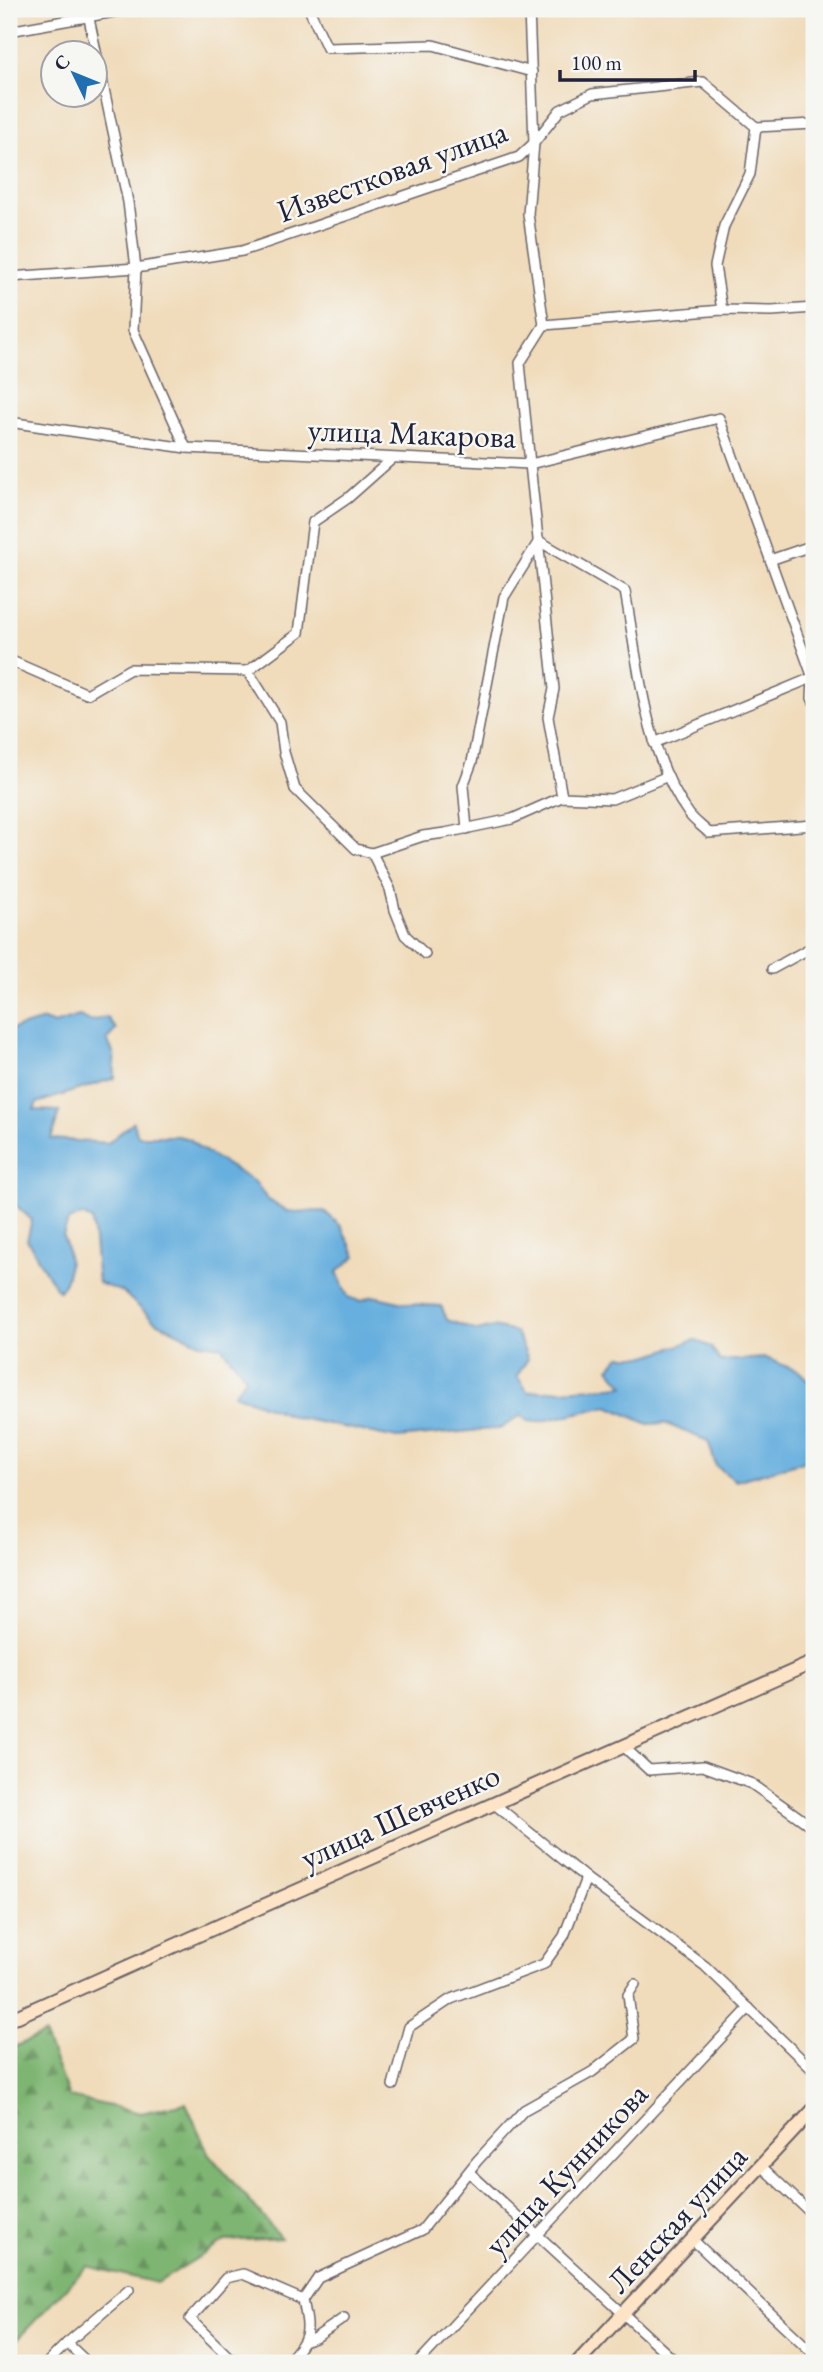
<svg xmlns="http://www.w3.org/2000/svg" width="823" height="2372" font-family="'EB Garamond',serif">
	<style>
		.forest { fill: url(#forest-firs); stroke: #506c56; stroke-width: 2 }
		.water { fill: #66afde; stroke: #44688c; stroke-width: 2 }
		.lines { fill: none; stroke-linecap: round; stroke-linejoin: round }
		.street-casing { stroke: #6a6367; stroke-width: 12 }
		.secondary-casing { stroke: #6a6367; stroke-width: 16 }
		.street { stroke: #fff; stroke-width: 9 }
		.secondary { stroke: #fee4c6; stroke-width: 12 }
		.labels { text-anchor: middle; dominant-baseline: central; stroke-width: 5; stroke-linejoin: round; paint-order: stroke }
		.street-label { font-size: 32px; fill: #22223b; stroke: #f6f6f2 }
	</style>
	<defs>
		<pattern id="forest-firs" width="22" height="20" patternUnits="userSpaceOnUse" patternTransform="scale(1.75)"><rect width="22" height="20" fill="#7eb572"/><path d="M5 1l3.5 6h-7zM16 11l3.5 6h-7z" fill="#67935f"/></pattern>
	</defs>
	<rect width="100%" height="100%" fill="#f6f6f2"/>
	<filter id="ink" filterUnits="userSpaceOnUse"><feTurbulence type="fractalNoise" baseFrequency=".0143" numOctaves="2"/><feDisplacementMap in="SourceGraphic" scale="14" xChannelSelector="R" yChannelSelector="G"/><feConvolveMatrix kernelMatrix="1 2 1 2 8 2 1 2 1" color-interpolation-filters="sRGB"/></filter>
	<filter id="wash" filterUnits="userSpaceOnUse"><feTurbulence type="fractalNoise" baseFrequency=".00686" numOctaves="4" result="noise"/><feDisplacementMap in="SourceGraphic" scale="28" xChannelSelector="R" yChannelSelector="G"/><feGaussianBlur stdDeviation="1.57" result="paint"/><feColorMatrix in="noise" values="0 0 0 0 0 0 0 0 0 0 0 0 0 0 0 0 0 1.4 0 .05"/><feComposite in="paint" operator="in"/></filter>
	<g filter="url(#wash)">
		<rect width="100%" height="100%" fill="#f0dbba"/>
		<path class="forest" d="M 44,2034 L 69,2097 L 141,2113 L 186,2103 L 208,2153 L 281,2238 L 225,2241 L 157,2283 L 87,2266 L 9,2348 L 9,2049 Z"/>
		<path class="water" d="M 79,1016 L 90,1021 L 107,1017 L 116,1029 L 107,1040 L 114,1054 L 115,1078 L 37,1103 L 34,1110 L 60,1111 L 51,1139 L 108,1143 L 133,1122 L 138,1136 L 177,1136 L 190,1139 L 198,1147 L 256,1183 L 267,1199 L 289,1212 L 324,1211 L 341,1226 L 356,1256 L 337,1272 L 348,1297 L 360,1301 L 373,1296 L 409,1304 L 441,1306 L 447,1320 L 478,1331 L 493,1327 L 516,1332 L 528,1359 L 517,1376 L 528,1392 L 624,1386 L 609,1368 L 620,1356 L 647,1356 L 695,1340 L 711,1347 L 720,1361 L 766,1358 L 800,1372 L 814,1387 L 814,1458 L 736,1481 L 716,1466 L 708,1441 L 664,1423 L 648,1424 L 608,1406 L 538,1422 L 528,1421 L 521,1415 L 502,1428 L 397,1438 L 294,1417 L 234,1394 L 246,1377 L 221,1346 L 200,1343 L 154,1321 L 123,1292 L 98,1283 L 92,1220 L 82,1215 L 68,1221 L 63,1236 C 70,1254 72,1276 59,1291 C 47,1279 38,1256 27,1240 L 32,1220 L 9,1199 L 9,1030 L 44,1020 L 54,1024 Z"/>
	</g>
	<g filter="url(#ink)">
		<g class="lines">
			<g class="street-casing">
				<g id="street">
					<path d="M 87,9 L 128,202 L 136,268 L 133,330 L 186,448"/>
					<path d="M 309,9 L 327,48 L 433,45 L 532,72"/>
					<path d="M 529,9 L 534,143 L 528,214 L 544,325"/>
					<path d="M 9,31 L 131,9"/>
					<path d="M 756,127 L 814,124"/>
					<path d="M 9,277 L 136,268 L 242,251 L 519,157 L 534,143 L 560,110 L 592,94 L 703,82 L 756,127 L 750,174 L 724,226 L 715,266 L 722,310"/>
					<path d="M 544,325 L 722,310 L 772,311 L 814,308"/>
					<path d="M 9,422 L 186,448 L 530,464 L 520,363 L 544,325"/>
					<path d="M 770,560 L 814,545"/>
					<path d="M 9,660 L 87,694 L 130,669 L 248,671 L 280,722 L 284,752 L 295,789 L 356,849 L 372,853 L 423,836 L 445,833 L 512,819 L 562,797 L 612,799 L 668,776"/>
					<path d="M 248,671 L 299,633 L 313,522 L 348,498 L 392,459"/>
					<path d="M 654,743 L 814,677"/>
					<path d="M 562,797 L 548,717 L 554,689 L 530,464 L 719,418 L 813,678 L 812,698 L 814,702"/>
					<path d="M 467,829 L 463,786 L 472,762 L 504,597 L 539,541 L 625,591 C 638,663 645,754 689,814 C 694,821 703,827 709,833 L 814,825"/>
					<path d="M 372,853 L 390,889 L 395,910 L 405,935 L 425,954"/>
					<path d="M 772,969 L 814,946"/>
					<path d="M 623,1746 L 649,1770 L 703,1766 L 752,1784 L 814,1828"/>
					<path d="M 493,1803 L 586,1878 L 705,1966 L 814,2071"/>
					<path d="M 393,2085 L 409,2027 L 451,1999 L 544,1964 L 564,1936 L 586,1878"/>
					<path d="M 762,2167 L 814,2216"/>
					<path d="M 469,2172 L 677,2363"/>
					<path d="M 693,2240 L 814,2354"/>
					<path d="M 306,2341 L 315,2338 L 344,2318"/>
					<path d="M 67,2343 L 88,2363"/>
					<path d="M 47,2363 L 67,2343 L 129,2290"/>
					<path d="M 235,2363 L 190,2319 L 226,2278 L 243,2274 L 303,2300"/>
					<path d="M 287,2363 C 310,2336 310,2335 303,2300 L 318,2278 L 422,2230 L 477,2161 L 524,2110 L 592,2072 L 634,2039 L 628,1995 L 635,1984"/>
					<path d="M 418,2363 L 749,2008"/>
				</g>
			</g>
			<g class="secondary-casing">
				<g id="secondary">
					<path d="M 9,2020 L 263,1906 L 814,1662"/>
					<path d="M 577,2363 L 814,2109"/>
				</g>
			</g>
			<use href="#street" class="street"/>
			<use href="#secondary" class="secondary"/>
		</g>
	</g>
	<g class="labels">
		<g class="street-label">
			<text transform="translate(392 171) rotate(-20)">Известковая улица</text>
			<text transform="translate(412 433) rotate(2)">улица Макарова</text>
			<text transform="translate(400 1816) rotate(-24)">улица Шевченко</text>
			<text transform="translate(566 2169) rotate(-47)">улица Кунникова</text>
			<text transform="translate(677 2219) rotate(-47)">Ленская улица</text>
		</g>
	</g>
	<rect width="823" height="2372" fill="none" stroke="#f6f6f2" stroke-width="35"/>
	<g transform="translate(74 74) rotate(313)"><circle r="33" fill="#f6f6f2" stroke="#a1a1a9" stroke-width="2"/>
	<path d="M0-5L12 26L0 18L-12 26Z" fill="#1f6fb2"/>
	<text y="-10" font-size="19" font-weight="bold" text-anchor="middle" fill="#22223b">С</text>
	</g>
	<path d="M560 70v10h135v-10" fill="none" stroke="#22223b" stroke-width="3.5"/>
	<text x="571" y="70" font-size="21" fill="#22223b" stroke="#f6f6f2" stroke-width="5" paint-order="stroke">100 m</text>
</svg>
